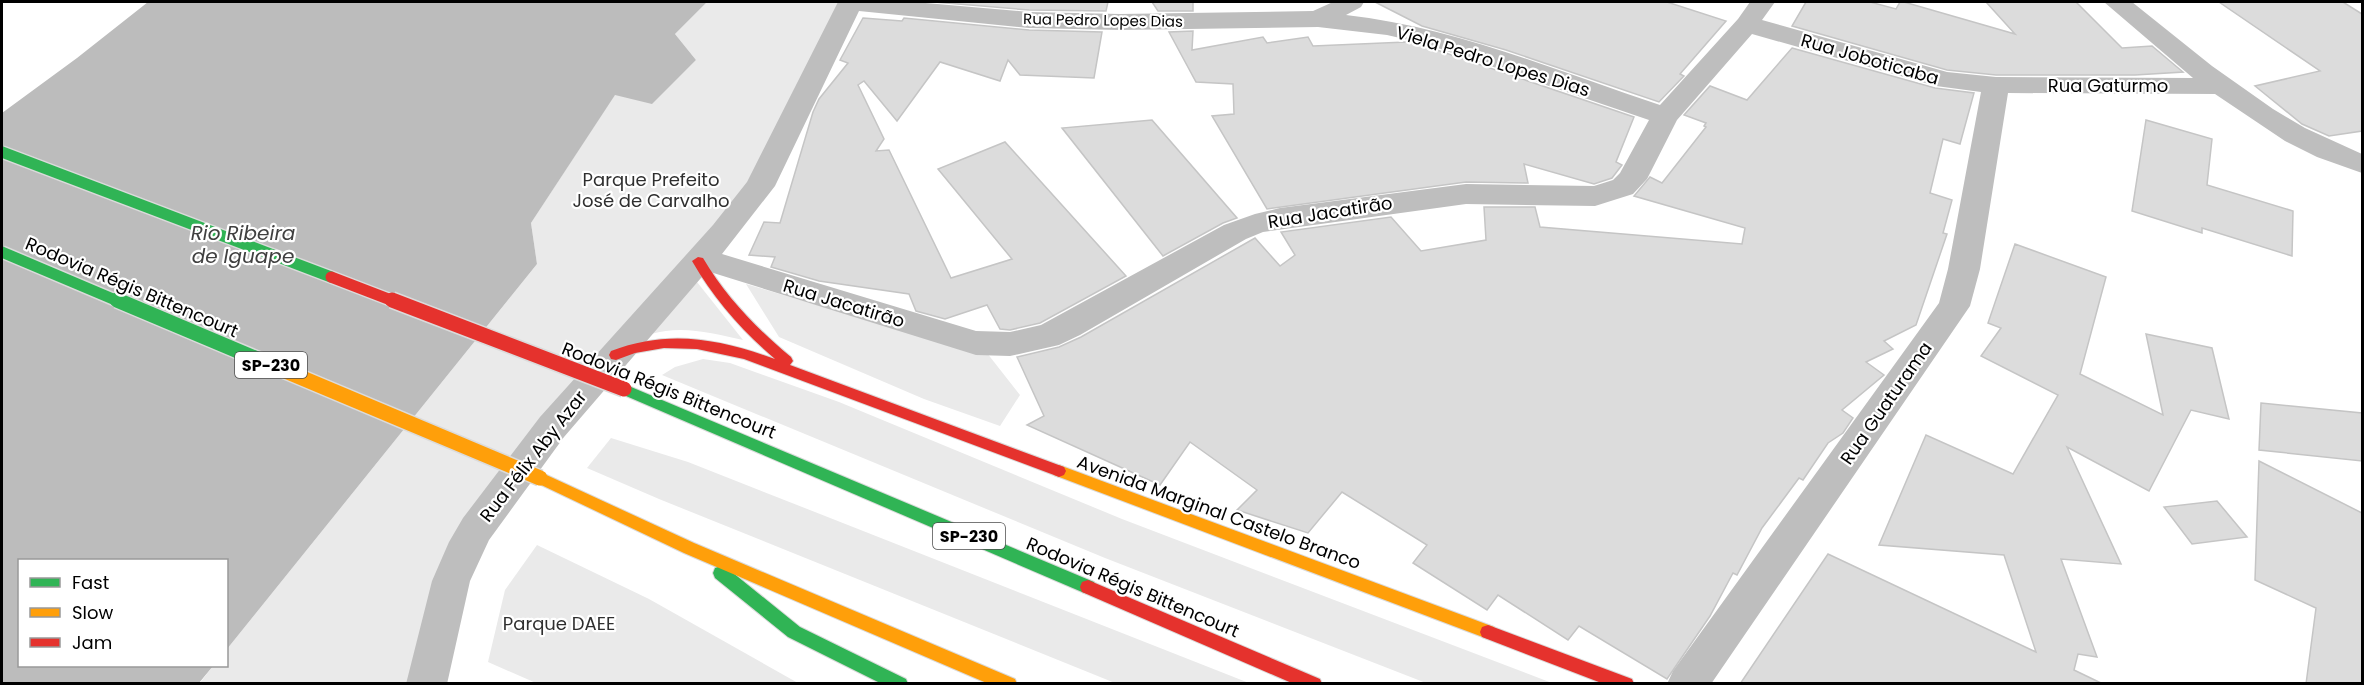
<svg xmlns="http://www.w3.org/2000/svg" width="2364" height="685" font-family="Poppins,sans-serif">
	<style>
		.green { fill: #eaeaea }
		.water { fill: #bcbcbc }
		.building { fill: #dcdcdc; stroke: #c5c5c5; stroke-width: 1.5 }
		.lines { fill: none; stroke-linecap: round; stroke-linejoin: round }
		.fast-casing { stroke: #dbdbdb; stroke-width: 2 }
		.slow-casing { stroke: #dbdbdb; stroke-width: 2 }
		.jam-casing { stroke: #dbdbdb; stroke-width: 2 }
		.street { fill: #bebebe; fill-rule: evenodd }
		.fast { fill: #30b455; fill-rule: evenodd }
		.slow { fill: #ff9f0a; fill-rule: evenodd }
		.jam { fill: #e5322d; fill-rule: evenodd }
		.fast-bridge-far1-casing { stroke: #dbdbdb; stroke-width: 14; stroke-linecap: butt }
		.fast-bridge-casing { stroke: #dbdbdb; stroke-width: 18; stroke-linecap: butt }
		.slow-bridge-casing { stroke: #dbdbdb; stroke-width: 18; stroke-linecap: butt }
		.jam-bridge-far1-casing { stroke: #dbdbdb; stroke-width: 14; stroke-linecap: butt }
		.jam-bridge-casing { stroke: #dbdbdb; stroke-width: 18; stroke-linecap: butt }
		.fast-bridge-far1 { stroke: #30b455; stroke-width: 11 }
		.fast-bridge { stroke: #30b455; stroke-width: 15 }
		.slow-bridge { stroke: #ff9f0a; stroke-width: 15 }
		.jam-bridge-far1 { stroke: #e5322d; stroke-width: 11 }
		.jam-bridge { stroke: #e5322d; stroke-width: 15 }
		.labels { text-anchor: middle; dominant-baseline: central; stroke-width: 4.5; stroke-linejoin: round; paint-order: stroke }
		.far-street-label { font-size: 15px; fill: #000; stroke: #fff }
		.shield { fill: #fff; stroke: #4c4c4c; stroke-width: 1.5 }
		.shield-label { font-size: 16px; font-weight: bold; fill: #000 }
		.street-label { font-size: 18px; fill: #000; stroke: #fff }
		.park-label { font-size: 18px; fill: #2f2f2f; stroke: #fff }
		.water-label { font-size: 20px; font-style: italic; fill: #404040; stroke: #fff }
	</style>
	<rect width="100%" height="100%" fill="#fff"/>
	<g class="green">
		<path d="M 707,2 L 850,2 L 760,185 L 476,524 L 422,683 L 199,684 L 213,666 L 226,666 L 227,649 L 537,264 L 531,223 L 615,94 L 652,103 L 696,60 L 675,34 Z"/>
		<path d="M 697,282 L 743,340 C 712,333 682,325 651,334 Z"/>
		<path d="M 746,284 L 965,349 L 987,353 L 1020,395 L 1000,426 L 924,399 L 779,337 Z"/>
		<path d="M 703,359 L 730,363 L 839,402 L 1122,519 L 1552,683 L 1426,683 L 1105,558 L 662,375 L 675,367 Z"/>
		<path d="M 611,438 L 688,462 L 1249,683 L 1115,683 L 659,499 L 587,468 Z"/>
		<path d="M 537,545 L 649,599 L 798,683 L 536,683 L 488,662 L 505,590 Z"/>
	</g>
	<path class="water" d="M 148,2 L 707,2 L 675,34 L 696,60 L 652,104 L 615,95 L 531,223 L 537,264 L 227,649 L 226,560 L 20,560 L 20,666 L 213,666 L 199,683 L 2,683 L 2,113 L 77,58 Z"/>
	<g class="building">
		<path d="M 934,2 L 1108,2 L 1106,11 L 1029,10 Z"/>
		<path d="M 1152,2 L 1193,2 L 1193,11 L 1158,11 Z"/>
		<path d="M 1375,2 L 1667,2 L 1726,21 L 1680,74 L 1684,76 L 1659,102 L 1506,50 L 1422,26 Z"/>
		<path d="M 1806,2 L 1870,2 L 1896,9 L 1900,2 L 1904,2 L 2015,34 L 1986,2 L 2076,2 L 2122,48 L 2152,46 L 2183,72 L 2135,75 L 1996,75 L 1947,70 L 1792,26 Z"/>
		<path d="M 2219,2 L 2343,2 L 2362,14 L 2362,131 L 2329,136 L 2302,124 L 2255,86 L 2320,71 Z"/>
		<path d="M 863,18 L 902,21 L 904,18 L 1029,30 L 1102,32 L 1094,78 L 1020,75 L 1008,60 L 1000,81 L 940,62 L 897,121 L 864,81 L 858,85 L 884,139 L 876,151 L 889,150 L 951,278 L 1012,259 L 938,169 L 1005,142 L 1126,276 L 1040,323 L 1010,330 L 1000,329 L 987,305 L 945,319 L 916,311 L 909,294 L 819,281 L 771,267 L 775,257 L 749,255 L 764,222 L 780,223 L 813,112 L 819,99 L 848,63 L 840,60 Z"/>
		<path d="M 1193,31 L 1192,50 L 1263,37 L 1267,43 L 1308,37 L 1313,46 L 1406,42 L 1425,46 L 1634,117 L 1616,162 L 1622,165 L 1612,178 L 1594,184 L 1524,164 L 1528,183 L 1466,182 L 1267,209 L 1212,116 L 1234,114 L 1233,84 L 1196,82 L 1169,32 Z"/>
		<path d="M 1792,48 L 1935,88 L 1974,93 L 1960,144 L 1943,139 L 1930,193 L 1952,200 L 1943,233 L 1947,234 L 1916,325 L 1884,341 L 1893,349 L 1866,362 L 1884,375 L 1842,410 L 1853,418 L 1843,433 L 1828,443 L 1803,480 L 1799,478 L 1762,528 L 1737,575 L 1733,573 L 1710,616 L 1667,679 L 1579,626 L 1568,640 L 1498,595 L 1487,610 L 1413,563 L 1427,545 L 1342,492 L 1308,533 L 1237,510 L 1257,490 L 1190,442 L 1160,485 L 1027,425 L 1044,416 L 1017,357 L 1059,347 L 1081,337 L 1255,238 L 1280,266 L 1295,255 L 1281,232 L 1391,217 L 1421,251 L 1486,240 L 1484,207 L 1535,207 L 1540,227 L 1742,244 L 1745,228 L 1634,196 L 1650,177 L 1662,183 L 1706,127 L 1704,126 L 1706,123 L 1684,115 L 1710,86 L 1747,100 Z"/>
		<path d="M 1152,120 L 1237,218 L 1223,223 L 1163,256 L 1062,128 Z"/>
		<path d="M 2146,120 L 2212,139 L 2207,185 L 2293,211 L 2292,256 L 2202,228 L 2202,233 L 2132,211 Z"/>
		<path d="M 2015,244 L 2106,277 L 2080,374 L 2163,415 L 2146,334 L 2212,348 L 2229,419 L 2191,410 L 2149,491 L 2067,447 L 2121,564 L 2061,559 L 2097,657 L 2078,654 L 2074,670 L 2103,684 L 1740,684 L 1828,554 L 2036,652 L 2004,555 L 1879,545 L 1926,435 L 2013,474 L 2058,395 L 1981,356 L 2001,328 L 1988,323 Z"/>
		<path d="M 2261,403 L 2362,413 L 2362,461 L 2259,450 Z"/>
		<path d="M 2259,461 L 2362,513 L 2362,684 L 2306,684 L 2316,608 L 2255,580 Z"/>
		<path d="M 2217,501 L 2247,537 L 2192,544 L 2164,507 Z"/>
	</g>
	<g class="lines">
		<g class="fast-casing">
			<g id="fast">
				<path d="M 624,384 L 1094,582 L 1096,587 L 1094,592 L 1088,594 L 1082,592 L 619,393 L 617,389 L 619,385 Z"/>
				<path d="M 721,566 L 727,568 L 800,627 L 906,679 L 908,684 L 882,684 L 788,637 L 715,578 L 713,573 L 715,568 Z"/>
			</g>
		</g>
		<g class="slow-casing">
			<g id="slow">
				<path d="M 1059,465 L 1494,627 L 1496,632 L 1494,637 L 1488,639 L 1054,475 L 1052,471 L 1054,467 Z"/>
				<path d="M 540,472 L 694,543 L 1015,679 L 1017,684 L 989,684 L 684,553 L 535,482 L 533,478 L 535,474 Z"/>
			</g>
		</g>
		<g class="jam-casing">
			<g id="jam">
				<path d="M 698,257 L 703,258 C 726,297 756,328 791,357 L 793,361 L 790,365 L 1064,467 L 1066,471 L 1064,475 L 1059,477 L 1054,475 L 744,359 L 697,349 L 664,348 L 635,353 L 616,360 L 611,359 L 609,355 L 611,351 C 669,329 719,339 775,359 C 742,331 714,299 692,261 Z"/>
				<path d="M 1088,580 L 1320,679 L 1322,684 L 1294,684 L 1082,592 L 1080,587 L 1082,582 Z"/>
				<path d="M 1488,625 L 1632,679 L 1634,684 L 1604,684 L 1482,637 L 1480,632 L 1482,627 Z"/>
			</g>
		</g>
		<path class="street" d="M 838,2 L 914,2 L 1029,12 L 1120,14 L 1313,11 L 1333,2 L 1364,2 L 1361,7 L 1346,15 C 1454,27 1557,71 1660,105 L 1738,19 L 1750,2 L 1775,2 L 1762,20 L 1947,72 L 1996,77 L 2193,78 L 2104,2 L 2132,2 L 2212,66 L 2273,109 L 2305,128 L 2362,154 L 2362,173 L 2317,157 L 2285,141 L 2215,94 L 2008,93 L 1980,269 L 1970,306 L 1711,684 L 1667,684 L 1673,671 L 1939,303 L 1948,269 L 1981,92 L 1936,86 L 1752,34 L 1677,120 L 1647,179 L 1633,194 L 1595,206 L 1466,204 L 1263,232 L 1246,239 L 1080,335 L 1059,345 L 1010,356 L 976,355 L 707,271 L 564,437 L 489,540 L 470,581 L 447,684 L 406,684 L 432,581 L 449,542 L 463,518 L 540,417 L 713,225 L 747,182 ZM 859,11 L 1029,28 L 1120,30 L 1318,27 L 1387,35 L 1426,44 L 1649,120 L 1620,173 L 1613,180 L 1594,186 L 1466,184 L 1280,208 L 1255,214 L 1224,225 L 1041,325 L 1010,332 L 976,331 L 722,254 L 775,186 Z"/>
		<use href="#fast" class="fast"/>
		<use href="#slow" class="slow"/>
		<use href="#jam" class="jam"/>
		<g class="fast-bridge-far1-casing">
			<g id="fast-bridge-far1">
				<path d="M 2,152 L 331,277"/>
				<path d="M 2,252 L 120,302"/>
			</g>
		</g>
		<g class="fast-bridge-casing">
			<path id="fast-bridge" d="M 117,300 L 276,367"/>
		</g>
		<g class="slow-bridge-casing">
			<path id="slow-bridge" d="M 276,367 L 540,478"/>
		</g>
		<g class="jam-bridge-far1-casing">
			<path id="jam-bridge-far1" d="M 331,277 L 396,302"/>
		</g>
		<g class="jam-bridge-casing">
			<path id="jam-bridge" d="M 392,300 L 624,389"/>
		</g>
		<use href="#fast-bridge-far1" class="fast-bridge-far1"/>
		<use href="#fast-bridge" class="fast-bridge"/>
		<use href="#slow-bridge" class="slow-bridge"/>
		<use href="#jam-bridge-far1" class="jam-bridge-far1"/>
		<use href="#jam-bridge" class="jam-bridge"/>
	</g>
	<g class="labels">
		<g class="far-street-label">
			<text transform="translate(1103 20) rotate(1)">Rua Pedro Lopes Dias</text>
		</g>
		<g class="shield">
			<rect x="235" y="352" width="72" height="26" rx="4.5"/>
			<rect x="933" y="523" width="72" height="26" rx="4.5"/>
		</g>
		<g class="shield-label">
			<text x="271" y="365">SP-230</text>
			<text x="969" y="536">SP-230</text>
		</g>
		<g class="street-label">
			<text transform="translate(1870 59) rotate(16)">Rua Joboticaba</text>
			<text transform="translate(1493 61) rotate(17)">Viela Pedro Lopes Dias</text>
			<text x="2108" y="85">Rua Gaturmo</text>
			<text transform="translate(1330 212) rotate(-9)">Rua Jacatirão</text>
			<text transform="translate(132 287) rotate(23)">Rodovia Régis Bittencourt</text>
			<text transform="translate(844 303) rotate(17)">Rua Jacatirão</text>
			<text transform="translate(669 390) rotate(22)">Rodovia Régis Bittencourt</text>
			<text transform="translate(1886 403) rotate(-55)">Rua Guaturama</text>
			<text transform="translate(533 456) rotate(-52)">Rua Félix Aby Azar</text>
			<text transform="translate(1219 512) rotate(20)">Avenida Marginal Castelo Branco</text>
			<text transform="translate(1133 587) rotate(23)">Rodovia Régis Bittencourt</text>
		</g>
		<g class="park-label">
			<text x="651" y="179">Parque Prefeito<tspan x="651" dy="21">José de Carvalho</tspan></text>
			<text x="559" y="623">Parque DAEE</text>
		</g>
		<g class="water-label">
			<text x="243" y="233">Rio Ribeira<tspan x="243" dy="23">de Iguape</tspan></text>
		</g>
	</g>
	<rect width="2364" height="685" fill="none" stroke="#000000" stroke-width="6"/>
	<rect x="18" y="559" width="210" height="108" fill="#ffffff" stroke="#999999" stroke-width="1.5"/>
	<rect x="30" y="578" width="30" height="9" fill="#30b455" stroke="#999999" stroke-width="1.5"/>
	<text x="72" y="589" font-size="18" fill="#000000">Fast</text>
	<rect x="30" y="608" width="30" height="9" fill="#ff9f0a" stroke="#999999" stroke-width="1.5"/>
	<text x="72" y="619" font-size="18" fill="#000000">Slow</text>
	<rect x="30" y="638" width="30" height="9" fill="#e5322d" stroke="#999999" stroke-width="1.5"/>
	<text x="72" y="649" font-size="18" fill="#000000">Jam</text>
</svg>
